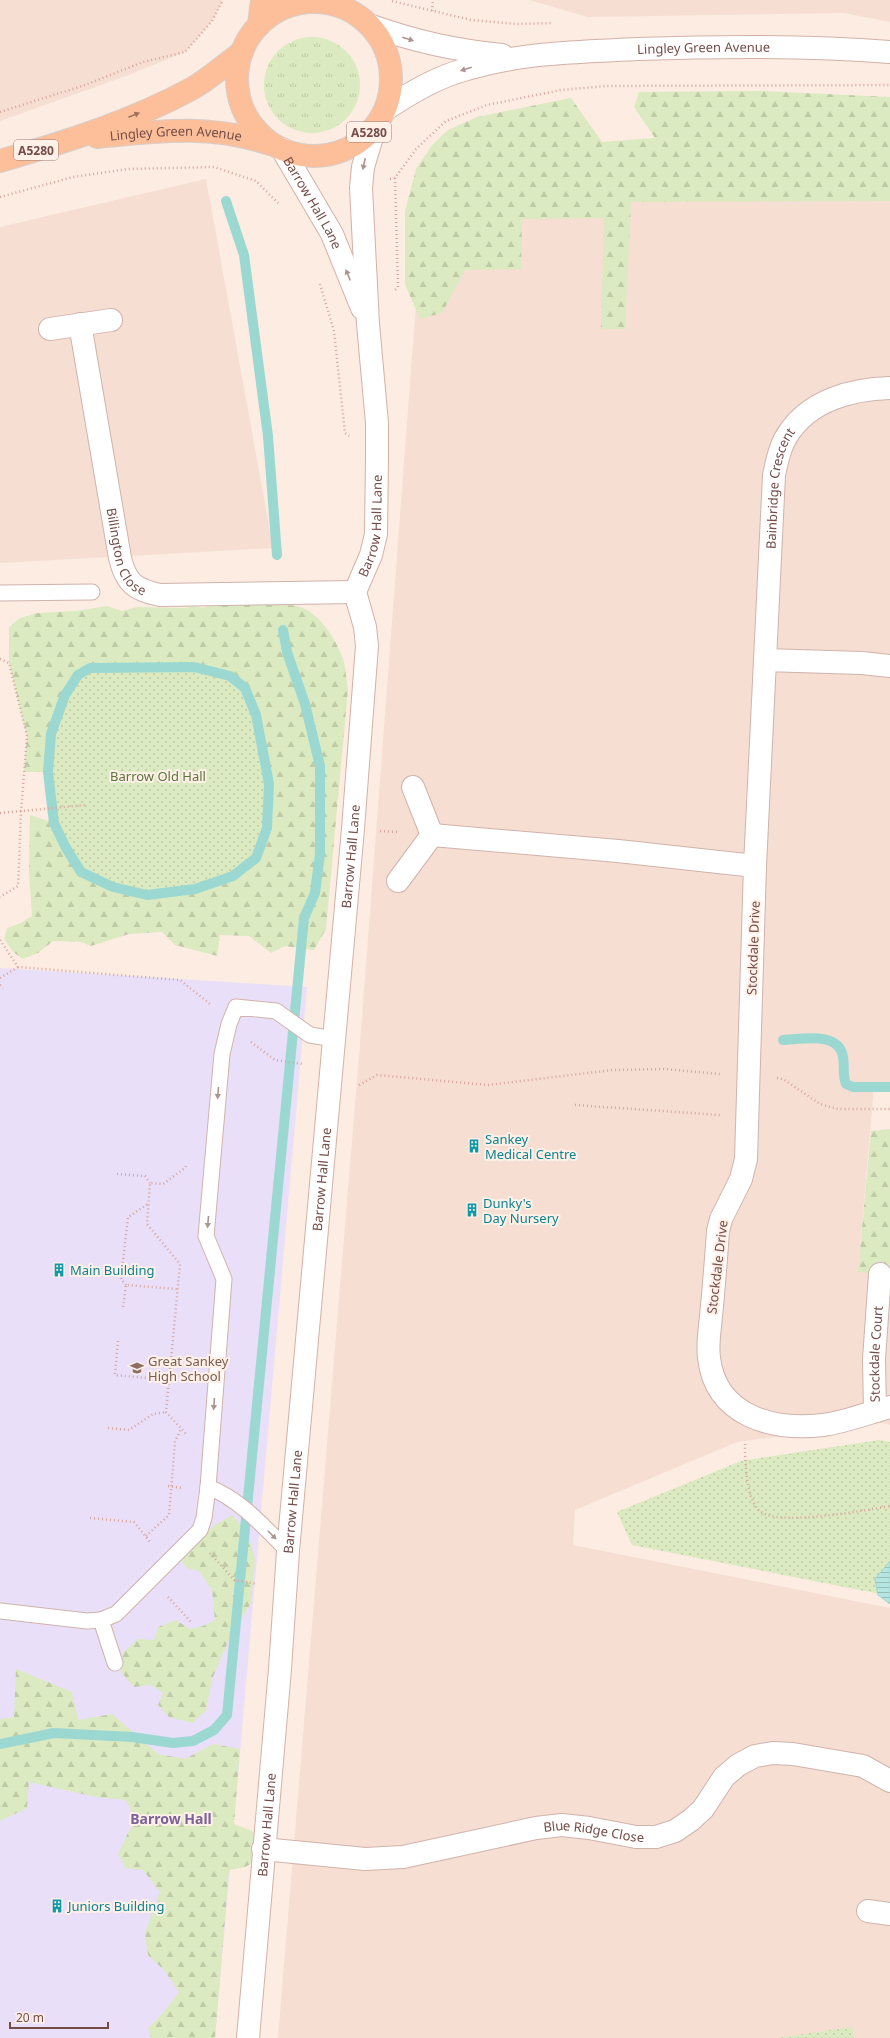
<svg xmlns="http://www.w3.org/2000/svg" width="890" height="2038" font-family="'Noto Sans',sans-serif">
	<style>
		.residential { fill: #f6ded3 }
		.education { fill: #e9dff8 }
		.grass { fill: url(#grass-tufts) }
		.forest { fill: url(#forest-firs) }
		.park { fill: url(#park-dots) }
		.water { fill: url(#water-rules); stroke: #9cd8d2 }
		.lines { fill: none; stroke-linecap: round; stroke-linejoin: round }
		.stream { stroke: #9cd8d2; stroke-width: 10 }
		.lane-casing { stroke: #d0b3ac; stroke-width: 17 }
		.street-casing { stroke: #d0b3ac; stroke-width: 24 }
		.secondary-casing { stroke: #d3b1a8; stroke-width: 24 }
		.primary-casing { stroke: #d8cdcc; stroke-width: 24 }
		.path { stroke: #d7a59d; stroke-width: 2.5; stroke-dasharray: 1 3; stroke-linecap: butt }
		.lane { stroke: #fff; stroke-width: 15 }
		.street { stroke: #fff; stroke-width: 22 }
		.secondary { stroke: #fff; stroke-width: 22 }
		.primary { stroke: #fcbf99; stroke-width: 22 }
		.oneway { fill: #ac9491 }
		.oneway2 { fill: #9d6f60 }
		.labels { text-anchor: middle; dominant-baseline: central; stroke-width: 4; stroke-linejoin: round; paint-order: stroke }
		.shield { fill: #fff0e8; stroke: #9e7e78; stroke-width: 1 }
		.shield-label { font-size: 12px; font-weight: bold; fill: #744d48 }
		.street-label { font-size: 13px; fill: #744d48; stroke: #fff0e8 }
		.park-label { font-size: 13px; fill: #5b743d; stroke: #fff0e8 }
		.culture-label { font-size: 13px; fill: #0d838f; stroke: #fff0e8; text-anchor: start }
		.education-label { font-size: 13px; fill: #785e54; stroke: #fff0e8; text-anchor: start }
		.neighbourhood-label { font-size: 14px; font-weight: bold; fill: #796398; stroke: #fff0e8 }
	</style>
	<defs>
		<pattern id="grass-tufts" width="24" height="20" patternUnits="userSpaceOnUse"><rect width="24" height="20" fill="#dbeac0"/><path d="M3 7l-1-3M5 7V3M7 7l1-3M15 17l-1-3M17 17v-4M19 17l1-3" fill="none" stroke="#bfcaa6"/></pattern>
		<pattern id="forest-firs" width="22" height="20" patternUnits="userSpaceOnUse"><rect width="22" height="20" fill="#dbeac0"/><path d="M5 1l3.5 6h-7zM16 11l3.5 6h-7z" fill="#bfcaa6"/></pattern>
		<pattern id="park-dots" width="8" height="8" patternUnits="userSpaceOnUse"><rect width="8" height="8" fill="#dbeac0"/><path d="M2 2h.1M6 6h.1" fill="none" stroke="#bfcaa6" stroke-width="1.8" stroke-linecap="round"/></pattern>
		<pattern id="water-rules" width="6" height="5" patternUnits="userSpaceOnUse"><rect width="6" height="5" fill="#b6e6e1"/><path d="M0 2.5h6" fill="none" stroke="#99bdb8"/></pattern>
	</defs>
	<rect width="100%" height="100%" fill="#fcece2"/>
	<g class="residential">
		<path d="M 0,0 L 223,0 L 212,21 L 185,52 L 126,76 L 0,121 Z"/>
		<path d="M 529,0 L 890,0 L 890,22 L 844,13 L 588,17 Z"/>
		<path d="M 206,179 L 273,548 L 0,563 L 0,227 Z"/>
		<path d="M 425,186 L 890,196 L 890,1086 L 874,1086 L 858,1271 L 890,1275 L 890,1425 L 882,1423 L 737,1442 L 575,1510 L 573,1545 L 890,1608 L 890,2038 L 278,2038 L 360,1045 Z"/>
	</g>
	<path class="education" d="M 0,968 L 307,987 L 215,2038 L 0,2038 Z"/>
	<circle class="grass" cx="312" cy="85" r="48"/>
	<g class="forest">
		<path d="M 761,91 L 890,97 L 890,201 L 631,202 L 625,329 L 601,329 L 604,218 L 522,219 L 521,269 L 465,270 L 442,313 L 420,319 L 405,284 L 405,211 L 416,169 L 433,144 L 448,130 L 477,117 L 571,98 L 602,142 L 655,138 L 634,107 L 639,92 Z"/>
		<path d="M 254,602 C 265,604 291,604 300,607 C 321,614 336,640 343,659 C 346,668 346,679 348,689 L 326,929 L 314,950 L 285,946 L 271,953 L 249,936 L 220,935 L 217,956 L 175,945 L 162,932 L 129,934 L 91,946 L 81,942 L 53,941 L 38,953 L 23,959 L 13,952 L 4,939 L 7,928 L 21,923 L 32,916 L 29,872 L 30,815 L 54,823 L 66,848 L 81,872 L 113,887 L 147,895 L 195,889 L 232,876 L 194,667 L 90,668 L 78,675 L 51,734 L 48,772 L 24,772 L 27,736 L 9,663 L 9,627 L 20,618 L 37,613 L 77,611 L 107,606 L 122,611 L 137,607 L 185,608 L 194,606 L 203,608 L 216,603 Z"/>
		<path d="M 890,1129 L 890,1275 L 858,1272 L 871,1131 Z"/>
		<path d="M 232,1515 L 248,1534 L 255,1559 L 251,1603 L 231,1635 L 212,1679 L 206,1711 L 192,1723 L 169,1717 L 158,1705 L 163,1693 L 151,1685 L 134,1687 L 121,1672 L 123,1653 L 138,1639 L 154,1640 L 158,1627 L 176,1620 L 190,1629 L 203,1626 L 215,1620 L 212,1590 L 199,1571 L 187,1568 L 180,1559 L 212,1527 Z"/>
		<path d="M 16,1669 L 72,1692 L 78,1720 L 112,1714 L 158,1754 L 185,1759 L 213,1744 L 240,1749 L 234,1824 L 252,1831 L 260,1841 C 254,1864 253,1867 229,1870 L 215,2038 L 151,2038 L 148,2028 L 163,2013 L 179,1992 L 164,1970 L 148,1955 L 145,1933 L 160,1892 L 143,1870 L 125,1868 L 118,1854 L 128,1833 L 136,1820 L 126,1800 L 96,1797 L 29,1782 L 27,1808 L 0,1821 L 0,1719 L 14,1717 Z"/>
	</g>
	<g class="park">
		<path d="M 194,667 L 230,676 L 245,688 L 256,715 L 269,784 L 267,828 L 256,858 L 233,876 L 195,889 L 147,895 L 113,887 L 81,872 L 66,848 L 54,823 L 48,772 L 51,734 L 65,695 L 78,675 L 90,668 Z"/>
		<path d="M 879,1440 L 890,1442 L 890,1596 L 632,1545 L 617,1512 L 741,1461 Z"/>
		<path d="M 852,2027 L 854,2038 L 776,2038 Z"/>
	</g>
	<path class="water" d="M 890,1561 L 890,1604 L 878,1595 L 875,1579 Z"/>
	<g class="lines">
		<g class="stream">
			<path d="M 226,201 L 244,255 L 268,436 L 277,555"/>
			<path d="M 194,667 L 230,676 L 245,688 L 256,715 L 269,784 L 267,828 L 256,858 L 233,876 L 195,889 L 147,895 L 113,887 L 81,872 L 66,848 L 54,823 L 48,772 L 51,734 L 65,695 L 78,675 L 90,668 Z"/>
			<path d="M 783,1040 C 802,1039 839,1031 843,1057 C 845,1066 842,1075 846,1084 L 853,1087 L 890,1087"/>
			<path d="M 0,1744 L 54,1733 L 132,1737 L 173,1743 L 193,1741 L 214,1730 L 227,1715 L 304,918 L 315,893 L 320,854 L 320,766 L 305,704 L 287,652 L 283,630"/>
		</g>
		<g class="lane-casing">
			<g id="lane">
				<path d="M 0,593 L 92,592"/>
				<path d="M 288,1551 C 264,1527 240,1499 208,1487 L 224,1279 L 206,1236 L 222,1054 L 229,1024 L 236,1007 L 276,1011 L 310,1035 L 334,1039"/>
				<path d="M 0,1611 L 87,1621 L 101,1620"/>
				<path d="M 115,1663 L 101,1620 L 116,1614 L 200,1530 L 204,1518 L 208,1487"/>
			</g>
		</g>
		<g class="street-casing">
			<g id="street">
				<path id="s1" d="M 80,324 L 120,558 C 126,583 135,590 160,595 L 355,592"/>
				<path d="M 50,329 L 111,320"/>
				<path id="s2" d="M 765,660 L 774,475 C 777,461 780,446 788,434 C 810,400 852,389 890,388"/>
				<path d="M 890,666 L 862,663 L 765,660 L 755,866 L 746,1159 L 741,1179 L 721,1219 L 718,1231 C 716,1259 714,1287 711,1316 C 710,1329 707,1344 709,1358 C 716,1416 772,1431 823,1425 C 845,1422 868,1413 890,1407"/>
				<path d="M 432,835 L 618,851 L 755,866"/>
				<path d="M 398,881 L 432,835 L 413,787"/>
				<path id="s3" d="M 875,1411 L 874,1359 L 880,1274"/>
				<path id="s4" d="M 263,1849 L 365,1859 L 403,1857 L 536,1828 L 562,1825 L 589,1828 L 636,1837 L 656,1837 L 675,1831 L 691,1820 L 703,1809 L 724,1777 L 738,1765 L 755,1756 L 773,1753 L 793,1754 L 863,1766 L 890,1781"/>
				<path d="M 868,1911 L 890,1914"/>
			</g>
		</g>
		<g class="secondary-casing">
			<g id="secondary">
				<path d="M 372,26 C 417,42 455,50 502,55"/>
				<path id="s5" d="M 386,109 C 412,92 437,77 467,69 C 525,52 579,52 638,49 C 722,46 806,45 890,52"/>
				<path id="s6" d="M 282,149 L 332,234 L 362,308"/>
				<path id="s7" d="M 248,2038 L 280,1669 L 288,1551 L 353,829 L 367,646 L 365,627 L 355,592 L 371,555 L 376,534 L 377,458 L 377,423 L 368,324 L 361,188 L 363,167 L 375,127"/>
			</g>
		</g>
		<g class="primary-casing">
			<g id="primary">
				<circle cx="314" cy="79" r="77"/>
				<path d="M 259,25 L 262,0"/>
				<path id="s8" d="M 97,137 C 158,131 211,124 270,144"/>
				<path d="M 0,161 C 65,142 133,121 193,88 C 210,78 226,64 242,52"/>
			</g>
		</g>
		<g class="path">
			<path d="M 392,1 L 471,20 L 517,24 L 551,23"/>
			<path d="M 432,11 L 433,0"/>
			<path d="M 0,112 L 85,85 L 143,62 L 185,52 L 212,21 L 223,0"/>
			<path d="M 395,178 L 398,287 L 395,290"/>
			<path d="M 390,179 L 395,178 L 416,149 L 446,121 L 487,105 L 561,90 L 606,86 L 890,85"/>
			<path d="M 0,197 L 73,177 L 128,169 L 214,167 L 256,181 L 280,205"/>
			<path d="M 320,284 L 334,331 L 345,433 L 349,436"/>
			<path d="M 0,659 L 9,663 L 27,736 L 21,812 L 18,886 L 0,897"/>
			<path d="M 0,813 L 86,805"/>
			<path d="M 380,831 L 399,832"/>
			<path d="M 0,940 L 18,967 L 180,980 L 210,1004"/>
			<path d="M 0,978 L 18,967"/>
			<path d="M 0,985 L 3,988"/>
			<path d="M 251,1042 L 275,1060 L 303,1064"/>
			<path d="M 777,1078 L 783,1079 L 820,1104 L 838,1109 L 890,1109"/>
			<path d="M 359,1085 L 377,1075 L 488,1085 L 613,1070 L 664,1069 L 720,1074"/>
			<path d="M 575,1105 L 720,1115"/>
			<path d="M 186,1166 L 185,1168 L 163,1184 L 150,1183 L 147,1224 L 180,1264 L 166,1412 L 187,1435"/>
			<path d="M 117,1174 L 145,1176 L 150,1183"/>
			<path d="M 126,1285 L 121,1279 L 128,1217 L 148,1204"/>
			<path d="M 123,1307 L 126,1285 L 177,1289"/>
			<path d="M 118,1341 L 115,1375 L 169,1380"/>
			<path d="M 108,1428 L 129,1430 L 153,1414 L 166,1412"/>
			<path d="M 745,1444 C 745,1461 746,1500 760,1511 C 779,1527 865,1510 890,1506"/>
			<path d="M 168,1486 L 183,1488"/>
			<path d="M 90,1518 L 134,1522 L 151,1543"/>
			<path d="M 146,1536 L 169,1515 L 175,1442 L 181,1428"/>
			<path d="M 210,1553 L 234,1580 L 257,1584"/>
			<path d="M 168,1597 L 191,1622"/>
		</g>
		<use href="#lane" class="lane"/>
		<use href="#street" class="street"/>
		<use href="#secondary" class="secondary"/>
		<use href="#primary" class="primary"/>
	</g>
	<defs><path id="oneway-solid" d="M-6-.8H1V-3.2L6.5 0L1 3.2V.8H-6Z"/></defs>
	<g class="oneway">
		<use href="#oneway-solid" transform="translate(408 39) rotate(17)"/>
		<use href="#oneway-solid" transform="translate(466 69) rotate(163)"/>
		<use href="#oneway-solid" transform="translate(364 164) rotate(102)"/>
		<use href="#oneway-solid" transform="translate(348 275) rotate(-112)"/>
		<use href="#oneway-solid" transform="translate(218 1093) rotate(95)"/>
		<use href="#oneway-solid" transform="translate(208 1222) rotate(95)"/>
		<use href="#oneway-solid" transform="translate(214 1404) rotate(94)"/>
		<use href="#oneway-solid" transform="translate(272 1535) rotate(45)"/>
	</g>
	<use class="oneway2" href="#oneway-solid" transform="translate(134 115) rotate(-22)"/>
	<defs>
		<g id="building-bare" transform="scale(1.08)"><path d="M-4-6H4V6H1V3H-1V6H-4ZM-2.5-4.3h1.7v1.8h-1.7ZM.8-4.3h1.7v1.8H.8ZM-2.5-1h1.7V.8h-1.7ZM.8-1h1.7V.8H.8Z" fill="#0f9aa8" stroke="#fff0e8" stroke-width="2.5" paint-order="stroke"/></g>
		<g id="school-bare" transform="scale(1.08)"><path d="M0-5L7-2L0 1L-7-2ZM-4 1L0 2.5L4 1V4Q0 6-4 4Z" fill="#8d6e63" stroke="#fff0e8" stroke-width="2.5" paint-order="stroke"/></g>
	</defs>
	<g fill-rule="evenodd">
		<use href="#building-bare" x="474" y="1146"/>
		<use href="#building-bare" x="472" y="1210"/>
		<use href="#building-bare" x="59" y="1270"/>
		<use href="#school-bare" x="137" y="1368"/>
		<use href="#building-bare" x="57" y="1906"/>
	</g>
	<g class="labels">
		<g class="shield">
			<rect x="347" y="122" width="44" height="20" rx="3"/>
			<rect x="14" y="140" width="44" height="20" rx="3"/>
		</g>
		<g class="shield-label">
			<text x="369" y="132">A5280</text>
			<text x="36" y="150">A5280</text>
		</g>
		<g class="street-label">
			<text stroke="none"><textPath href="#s5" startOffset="329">Lingley Green Avenue</textPath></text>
			<text stroke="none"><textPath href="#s8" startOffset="79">Lingley Green Avenue</textPath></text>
			<text stroke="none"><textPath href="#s6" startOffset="62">Barrow Hall Lane</textPath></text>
			<text stroke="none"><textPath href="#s2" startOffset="173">Bainbridge Crescent</textPath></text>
			<text stroke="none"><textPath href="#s7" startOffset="1522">Barrow Hall Lane</textPath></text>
			<text stroke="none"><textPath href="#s1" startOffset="234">Billington Close</textPath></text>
			<text stroke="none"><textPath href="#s7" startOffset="1186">Barrow Hall Lane</textPath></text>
			<text transform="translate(753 948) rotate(-88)">Stockdale Drive</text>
			<text stroke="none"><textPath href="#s7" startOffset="862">Barrow Hall Lane</textPath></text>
			<text transform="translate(717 1267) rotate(-83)">Stockdale Drive</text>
			<text stroke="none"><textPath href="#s3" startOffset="57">Stockdale Court</textPath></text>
			<text stroke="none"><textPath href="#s7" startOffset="538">Barrow Hall Lane</textPath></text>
			<text stroke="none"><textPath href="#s7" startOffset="214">Barrow Hall Lane</textPath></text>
			<text stroke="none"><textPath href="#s4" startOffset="335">Blue Ridge Close</textPath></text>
		</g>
		<g class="park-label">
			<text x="158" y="776">Barrow Old Hall</text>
		</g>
		<g class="culture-label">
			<text x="485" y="1139">Sankey<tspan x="485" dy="15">Medical Centre</tspan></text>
			<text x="483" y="1203">Dunky's<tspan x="483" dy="15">Day Nursery</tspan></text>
			<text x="70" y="1270">Main Building</text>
			<text x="68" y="1906">Juniors Building</text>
		</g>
		<g class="education-label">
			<text x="148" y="1361">Great Sankey<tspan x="148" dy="15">High School</tspan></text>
		</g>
		<g class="neighbourhood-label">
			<text x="171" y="1818">Barrow Hall</text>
		</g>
	</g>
	<path d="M10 2022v6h98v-6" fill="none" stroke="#744d48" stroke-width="2"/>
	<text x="16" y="2022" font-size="12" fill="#744d48" stroke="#fff0e8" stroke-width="3" paint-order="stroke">20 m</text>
</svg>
